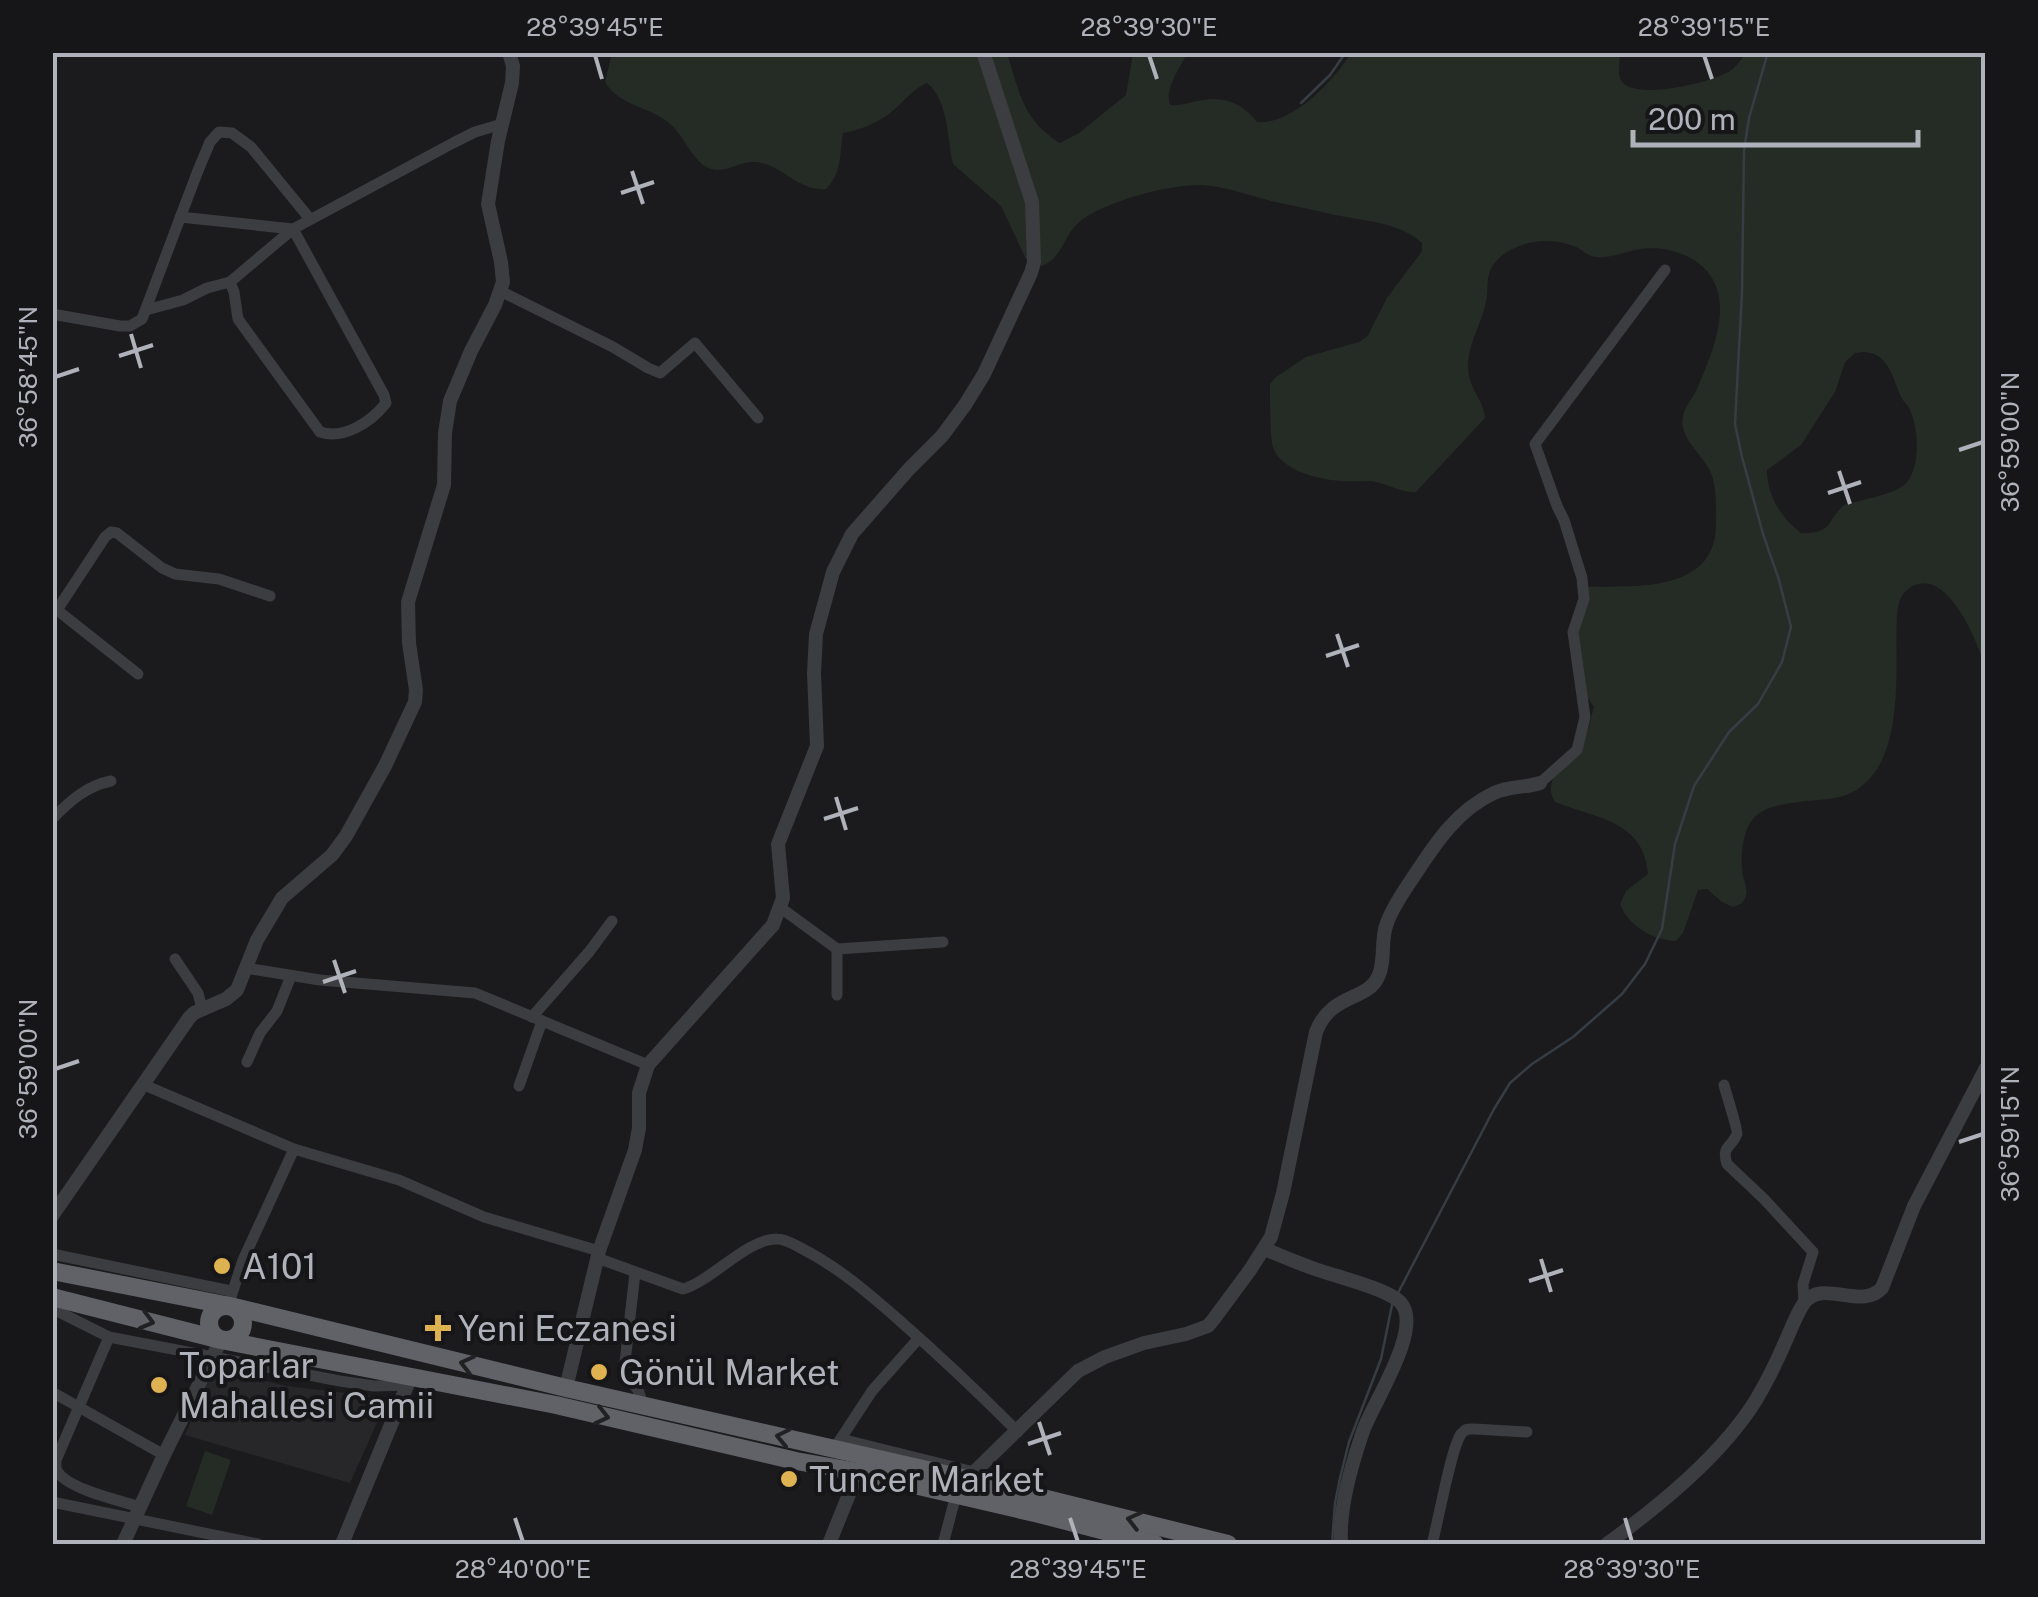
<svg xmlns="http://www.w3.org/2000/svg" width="2038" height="1597" font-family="'Public Sans',sans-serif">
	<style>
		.built { fill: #272729 }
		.green { fill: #252c26; fill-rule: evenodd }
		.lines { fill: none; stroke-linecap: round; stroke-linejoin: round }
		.stream { stroke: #363d44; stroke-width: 2.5 }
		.minor { stroke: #3c3d41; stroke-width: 11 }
		.tertiary { stroke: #3c3d41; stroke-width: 14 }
		.trunk { stroke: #606268; stroke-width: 18 }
		.oneway { stroke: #212123 }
		.ticks { fill: none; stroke: #afb2ba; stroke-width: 4 }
		.poi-dot { fill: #deb151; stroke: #161517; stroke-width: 4 }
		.labels { text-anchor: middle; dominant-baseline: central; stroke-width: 8; stroke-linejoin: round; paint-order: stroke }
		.poi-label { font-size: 35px; fill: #afb2ba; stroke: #161517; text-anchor: start }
		.neatline { fill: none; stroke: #afb2ba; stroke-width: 4 }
		.ticks-label { font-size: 25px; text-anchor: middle; fill: #afb2ba }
	</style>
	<rect width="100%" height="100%" fill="#1b1a1c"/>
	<path class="built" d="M 219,1369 L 286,1386 L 388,1398 L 350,1483 L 185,1435 L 211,1375 Z"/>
	<g class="green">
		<path d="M 612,53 L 1007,53 C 1020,93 1022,119 1060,143 L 1079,133 L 1126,95 L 1133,53 L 1187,53 C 1180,69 1164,88 1170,105 C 1183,106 1192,101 1204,100 C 1225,96 1244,105 1257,122 C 1293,125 1333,81 1351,53 L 1620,53 C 1620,62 1616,76 1623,83 C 1640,100 1712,82 1730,71 C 1737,66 1741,60 1745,53 L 1985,53 L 1985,667 C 1978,642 1947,566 1911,587 C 1901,593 1898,603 1897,614 C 1894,666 1907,755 1858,789 C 1840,801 1818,799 1798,802 C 1780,805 1761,806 1750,823 C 1742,837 1740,860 1743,875 C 1744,883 1749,890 1745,898 C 1742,905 1739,904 1733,907 L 1722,902 L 1707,889 L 1698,890 L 1683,933 L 1676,941 C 1653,940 1628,926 1620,904 L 1626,891 L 1648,874 C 1644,820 1595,818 1555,802 C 1539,776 1573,761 1584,739 C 1589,729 1591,717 1594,707 L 1578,684 L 1568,635 L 1587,587 C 1638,586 1718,593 1716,521 C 1716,504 1717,484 1709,469 C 1700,452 1678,436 1683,416 C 1685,406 1693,398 1697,389 C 1710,358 1731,312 1713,280 C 1701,256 1666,245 1641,249 C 1626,251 1610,259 1596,257 C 1587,256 1583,250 1576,247 C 1550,235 1510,241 1493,265 C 1485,276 1489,290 1486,302 C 1481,327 1464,349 1469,376 C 1472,391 1484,402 1485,418 L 1416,492 C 1400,493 1387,483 1371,481 C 1361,481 1350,482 1340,481 C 1318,479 1281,471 1273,447 C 1270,437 1270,396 1270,384 L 1276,377 L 1306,357 L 1359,342 L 1367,337 L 1387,298 L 1422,251 L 1422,243 C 1399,222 1364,221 1335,215 C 1315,210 1295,206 1275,202 C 1251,196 1225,186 1200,185 C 1167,185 1111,200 1083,219 C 1062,233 1064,261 1038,267 L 1026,259 L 1001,206 L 953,164 C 947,139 949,101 927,83 C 912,89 902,104 889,114 C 875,124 860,130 843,133 C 839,154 843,172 826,189 C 798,192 782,164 755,162 C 736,161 722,178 703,165 C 689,154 683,134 669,123 C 649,106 619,106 605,82 ZM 1864,352 C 1889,353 1893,379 1901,397 C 1905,404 1907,403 1910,410 C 1919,429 1921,471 1904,485 C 1892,495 1860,500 1844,505 C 1826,520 1834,534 1801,533 C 1781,518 1767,495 1767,470 L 1801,445 L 1835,392 L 1845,362 L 1855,353 Z"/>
		<path d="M 205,1451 L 231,1460 L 212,1515 L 186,1506 Z"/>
	</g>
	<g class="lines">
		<g class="stream">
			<path d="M 1301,103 L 1330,75 L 1346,52"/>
			<path d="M 1398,1293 L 1494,1109 L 1510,1083 L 1532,1064 L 1573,1037 L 1622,994 L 1645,964 L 1662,929 L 1675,844 L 1694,786 L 1729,732 L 1758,704 L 1782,662 L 1791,627 L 1779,580 L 1763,534 L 1742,457 L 1735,424 L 1742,292 L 1744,151 L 1749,118 L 1768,52"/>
			<path d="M 1332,1544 L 1335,1503 L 1340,1478 L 1349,1442 L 1381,1359 L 1392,1305"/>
		</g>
		<g class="minor">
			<path d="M 180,217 L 293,229"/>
			<path d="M 230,282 L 234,292 L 238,319 L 320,432 C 344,440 371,422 386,403 L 384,395 L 293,229"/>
			<path d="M 500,291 L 613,347 L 648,368 L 660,373 L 695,343 L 758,418"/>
			<path d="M 146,310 L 183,300 L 207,288 L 230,282 L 293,229 L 453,143 L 475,132 L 502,124"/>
			<path d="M 52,314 L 120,326 L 130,326 L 142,319 L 197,173 L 210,142 L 219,132 L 232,133 L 251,147 L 310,219"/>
			<path d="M 52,606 L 138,674"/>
			<path d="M 57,610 L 105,537 L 111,532 L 117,533 L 162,568 L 175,574 L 219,579 L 270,596"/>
			<path d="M 1540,783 L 1577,750 L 1585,717 L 1573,632 L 1584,599 L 1582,578 L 1564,520 L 1557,506 L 1535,444 L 1665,270"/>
			<path d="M 52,819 C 70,801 86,786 111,781"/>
			<path d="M 781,908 L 837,949 L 943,942"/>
			<path d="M 837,949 L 837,995"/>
			<path d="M 175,959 L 198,993 L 202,1009"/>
			<path d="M 245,968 L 320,980 L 475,993 L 648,1065"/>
			<path d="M 532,1017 L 589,952 L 612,921"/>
			<path d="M 247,1062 L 260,1033 L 277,1011 L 291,976"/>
			<path d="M 142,1084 L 294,1149 L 399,1180 L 484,1217 L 599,1251"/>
			<path d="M 1724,1085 C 1726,1093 1738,1130 1737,1134 C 1732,1148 1721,1145 1727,1164 L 1764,1199 L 1813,1252 L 1803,1284 L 1804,1303"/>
			<path d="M 519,1086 L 542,1021"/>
			<path d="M 52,1254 L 231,1291"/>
			<path d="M 597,1258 L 683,1289 C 710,1282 748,1238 777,1239 C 785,1239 793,1244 799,1247 C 837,1266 867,1292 899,1320 C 940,1356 979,1393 1018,1432"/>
			<path d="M 635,1273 L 624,1371 C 630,1386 642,1386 641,1405"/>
			<path d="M 231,1297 L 243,1260 L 294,1149"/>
			<path d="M 52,1306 L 59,1312 L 109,1337 L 340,1381 L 374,1386 L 407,1385"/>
			<path d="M 109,1337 L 56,1460 C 56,1469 55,1469 61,1476 C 77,1491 118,1500 140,1507"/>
			<path d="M 52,1392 L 164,1455"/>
			<path d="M 841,1439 L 974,1472"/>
			<path d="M 834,1449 L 872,1391 L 919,1338"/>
			<path d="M 52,1502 L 258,1544"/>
			<path d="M 943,1544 L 956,1495"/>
			<path d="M 1432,1544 C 1438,1523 1451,1448 1461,1434 C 1466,1428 1468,1429 1475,1429 L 1527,1432"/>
		</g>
		<g class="tertiary">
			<path d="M 52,1216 L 189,1018 L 194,1013 L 226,999 L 237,990 L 257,940 L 282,898 L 332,855 L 346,836 L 385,766 L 415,702 L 416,690 L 409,643 L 408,602 L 444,485 L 445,433 L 450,401 L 471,351 L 495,305 L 503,282 L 501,262 L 488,204 L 498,141 L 512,83 L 513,66 L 509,52"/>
			<path d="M 1265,1249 C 1281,1256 1298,1263 1315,1269 C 1334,1276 1389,1289 1401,1303 C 1423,1329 1373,1403 1363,1431 C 1351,1467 1339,1507 1341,1544"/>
			<path d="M 566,1388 L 599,1251 L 635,1150 L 639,1128 L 639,1093 L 648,1065 L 773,925 L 783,898 L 778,844 L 817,746 L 814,673 L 816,634 L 833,572 L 852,534 L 909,469 L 942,436 L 965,405 L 984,374 L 1031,273 L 1034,262 L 1032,202 L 983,52"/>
			<path d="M 967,1479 L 1078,1371 L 1105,1357 L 1144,1343 L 1186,1334 L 1208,1326 L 1213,1320 L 1250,1270 L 1271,1237 L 1283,1193 L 1316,1032 C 1331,993 1367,1001 1378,977 C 1386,961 1380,940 1387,923 C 1393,906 1404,891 1414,876 C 1435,844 1457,810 1494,793 C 1508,786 1525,788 1540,783"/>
			<path d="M 123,1544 L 164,1455 L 221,1340"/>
			<path d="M 342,1544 L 411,1376"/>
			<path d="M 829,1544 L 858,1472"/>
			<path d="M 1607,1544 C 1660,1505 1721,1456 1756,1400 C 1768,1380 1778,1359 1787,1338 C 1792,1327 1797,1313 1804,1303 C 1823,1278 1861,1311 1882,1288 L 1914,1206 L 1986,1068"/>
		</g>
		<g class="trunk">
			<path d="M 52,1271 L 230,1306 L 566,1388 L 967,1479 L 1228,1544"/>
			<path d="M 52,1297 L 221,1340 L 556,1405 L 796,1461 L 858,1472 L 1039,1514 L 1155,1544"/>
			<circle cx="226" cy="1323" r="17"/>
		</g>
	</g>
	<defs><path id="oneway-chevron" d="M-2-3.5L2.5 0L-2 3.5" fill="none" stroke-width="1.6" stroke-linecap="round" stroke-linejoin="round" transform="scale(2.5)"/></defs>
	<g class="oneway">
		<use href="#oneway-chevron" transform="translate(147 1321) rotate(15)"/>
		<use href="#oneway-chevron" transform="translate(467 1364) rotate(-166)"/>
		<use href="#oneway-chevron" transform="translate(602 1416) rotate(13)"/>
		<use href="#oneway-chevron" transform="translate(783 1437) rotate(-168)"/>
		<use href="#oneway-chevron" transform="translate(1134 1520) rotate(-166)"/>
	</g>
	<path class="ticks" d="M 595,55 L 602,79M 1149,55 L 1157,79M 1704,55 L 1712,79M 632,171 L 643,204M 621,193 L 654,182M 131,334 L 141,368M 119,356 L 153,345M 55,377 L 79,369M 1959,450 L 1983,442M 1839,471 L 1850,504M 1828,493 L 1861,482M 1337,634 L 1348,667M 1326,656 L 1359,645M 836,797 L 846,830M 824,819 L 858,808M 334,960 L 345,993M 323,982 L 356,971M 55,1069 L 79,1061M 1959,1142 L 1983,1134M 1541,1259 L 1551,1292M 1529,1281 L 1563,1270M 1039,1422 L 1050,1455M 1028,1444 L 1061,1433M 515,1518 L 523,1542M 1070,1518 L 1078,1542M 1625,1518 L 1632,1542"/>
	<g class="poi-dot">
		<circle cx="222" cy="1266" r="10"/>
		<path d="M433 1313h10v10h10v10h-10v10h-10v-10h-10v-10h10z"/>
		<circle cx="599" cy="1372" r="10"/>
		<circle cx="159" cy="1385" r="10"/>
		<circle cx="789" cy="1479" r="10"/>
	</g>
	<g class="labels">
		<g class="poi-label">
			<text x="242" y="1266">A101</text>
			<text x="458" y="1328">Yeni Eczanesi</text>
			<text x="179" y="1365">Toparlar<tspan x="179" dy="40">Mahallesi Camii</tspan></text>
			<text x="619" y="1372">Gönül Market</text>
			<text x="809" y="1479">Tuncer Market</text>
		</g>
	</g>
	<rect width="2038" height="1597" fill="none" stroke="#161517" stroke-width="110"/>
	<path d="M1633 130v15h285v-15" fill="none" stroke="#afb2ba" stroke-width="5"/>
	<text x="1648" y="130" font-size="30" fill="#afb2ba" stroke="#161517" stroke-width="8" paint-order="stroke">200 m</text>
	<rect x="55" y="55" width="1928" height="1487" class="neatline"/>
	<g class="ticks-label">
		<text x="595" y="36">28°39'45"E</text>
		<text x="1149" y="36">28°39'30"E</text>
		<text x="1704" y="36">28°39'15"E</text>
		<text transform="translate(28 377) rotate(-90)" y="9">36°58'45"N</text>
		<text transform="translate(2010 442) rotate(-90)" y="9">36°59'00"N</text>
		<text transform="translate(28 1069) rotate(-90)" y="9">36°59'00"N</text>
		<text transform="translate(2010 1134) rotate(-90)" y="9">36°59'15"N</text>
		<text x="523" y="1578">28°40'00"E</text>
		<text x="1078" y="1578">28°39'45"E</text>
		<text x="1632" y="1578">28°39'30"E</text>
	</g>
</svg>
